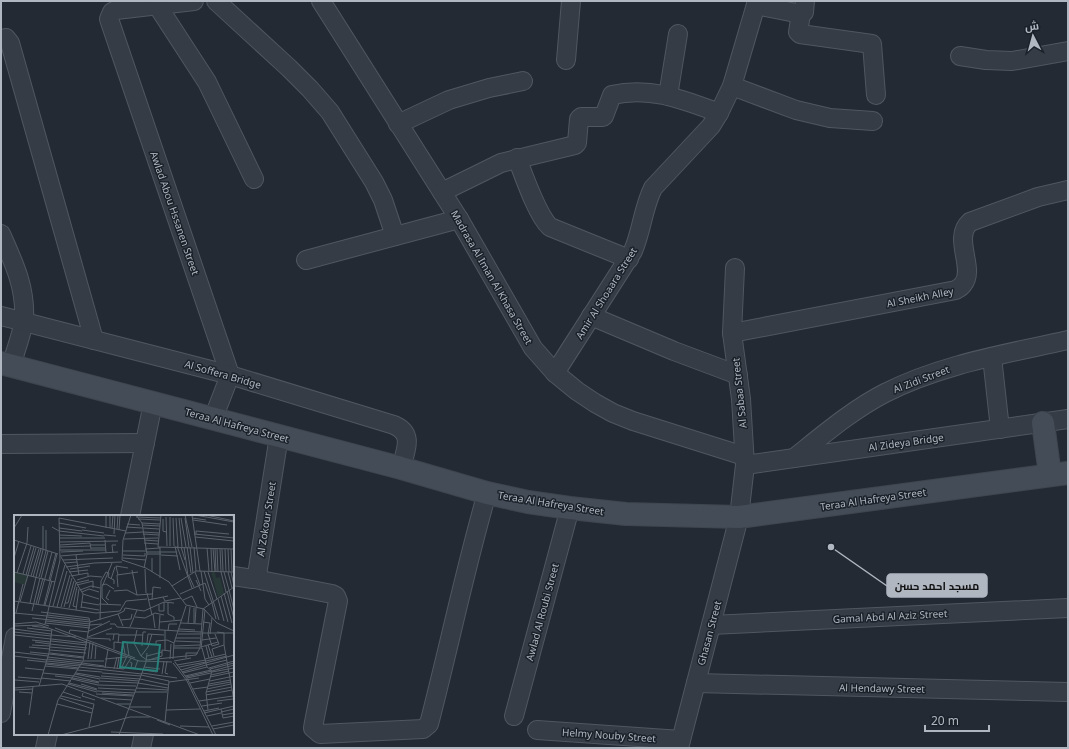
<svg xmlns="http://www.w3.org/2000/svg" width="1069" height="749" font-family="'Noto Sans',Cairo,sans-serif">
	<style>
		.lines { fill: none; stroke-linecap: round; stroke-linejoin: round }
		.street-casing { stroke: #505760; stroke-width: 20 }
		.secondary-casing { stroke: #3f454e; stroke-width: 24 }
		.street { stroke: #363c45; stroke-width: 18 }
		.secondary { stroke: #444c57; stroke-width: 22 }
		.labels { text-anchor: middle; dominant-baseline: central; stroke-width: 3; stroke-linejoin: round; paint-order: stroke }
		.street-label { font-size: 10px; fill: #b0b7c1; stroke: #1b2129 }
		.inset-road { fill: none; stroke: #5b626c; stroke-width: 1 }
		.view { fill: #27807a; fill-opacity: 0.15; stroke: #27807a; stroke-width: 2 }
		.inset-edge { fill: none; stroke: #b0b7c1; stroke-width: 2 }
		.leader { fill: none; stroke: #b0b7c1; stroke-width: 1.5 }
		.callout-dot { fill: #b0b7c1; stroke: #1b2129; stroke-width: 1.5 }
		.callout { fill: #b0b7c1; stroke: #b0b7c1; stroke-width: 1.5 }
		.callout-label { font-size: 11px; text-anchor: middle; font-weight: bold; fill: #111 }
	</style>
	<rect width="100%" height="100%" fill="#232a34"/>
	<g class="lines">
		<g class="street-casing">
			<g id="street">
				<path d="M 194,1 L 116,10 L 112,12 L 109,19 L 230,375 L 213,419"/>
				<path d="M 216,1 L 289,68 L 310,89 L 330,112 L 374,182 L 383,200 L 395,236"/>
				<path d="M 321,1 L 459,219 L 533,348 L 555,373 L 577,391 L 595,403 L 613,413 L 633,421 L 744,456"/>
				<path d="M 157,5 L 207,82 L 254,179"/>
				<path d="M 756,5 L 801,14 L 804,12 L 805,1"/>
				<path d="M 801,14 L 798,32 L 800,34 L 872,44 L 876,95"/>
				<path d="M 1,39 L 6,38 L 10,43 L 94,340"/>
				<path d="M 960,56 L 986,60 L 1012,61 L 1068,51"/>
				<path d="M 566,60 L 571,1"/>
				<path d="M 732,86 L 796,110 L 830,118 L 873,121"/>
				<path d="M 668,96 L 678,34"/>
				<path d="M 398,124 L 449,100 L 489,88 L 523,81"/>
				<path d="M 517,158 C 524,176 537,215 550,227 L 629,259"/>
				<path d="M 442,192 L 501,163 L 575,145 L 577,143 L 579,119 L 581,117 L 603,117 L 604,116 L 612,95 C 651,86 684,100 719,113"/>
				<path d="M 1,234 C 14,263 26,288 24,320 C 22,334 15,352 11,366"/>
				<path d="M 306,260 L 459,219"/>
				<path d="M 1,316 L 230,375 L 394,425 C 415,434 405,451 401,468"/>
				<path d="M 591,316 L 674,351 L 738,375"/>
				<path d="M 732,333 L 956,290 C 958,288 962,287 963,284 C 976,269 952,238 970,222 L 1038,197 L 1068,190"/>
				<path d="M 992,357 L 1000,429"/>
				<path d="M 555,373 L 633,251 C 642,230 643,208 653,188 L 711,126 L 719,113 L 732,86 L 757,1"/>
				<path d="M 1,444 L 145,443"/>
				<path d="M 794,458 C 823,435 852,410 885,393 C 942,364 1006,354 1068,340"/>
				<path d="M 745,465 L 1068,419"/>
				<path d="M 130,516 L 153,403"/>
				<path d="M 233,576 L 253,579 L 257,575 L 279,436"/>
				<path d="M 255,579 L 332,594 L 336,596 L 338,601 L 314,722 L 313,728 L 320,734 L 423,729 L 429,724 C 449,647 465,569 487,493"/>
				<path d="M 711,625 L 1068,608"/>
				<path d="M 696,683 L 1068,692"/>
				<path d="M 1,713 L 15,637"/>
				<path d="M 514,716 L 570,508"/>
				<path d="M 537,730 L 681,740"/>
				<path d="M 45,748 L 48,734"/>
				<path d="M 141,748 L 144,734"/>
				<path d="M 679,748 L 739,517 L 745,465 L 741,399 L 732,333 L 735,268"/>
			</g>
		</g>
		<g class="secondary-casing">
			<g id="secondary">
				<path d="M 1,363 L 401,468 L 487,493 L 528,502 L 570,508 L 626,514 L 739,517 L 1068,473"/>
				<path d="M 1043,423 L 1050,475"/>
			</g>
		</g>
		<use href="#street" class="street"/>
		<use href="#secondary" class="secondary"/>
	</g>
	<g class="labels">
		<g class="street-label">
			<text transform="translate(175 213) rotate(71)">Awlad Abou Hssanen Street</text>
			<text transform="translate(492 277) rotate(60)">Madrasa Al Iman Al Khasa Street</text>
			<text transform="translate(606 293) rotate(-58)">Amir Al Shoaara Street</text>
			<text transform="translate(920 297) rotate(-11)">Al Sheikh Alley</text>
			<text transform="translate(223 374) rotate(16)">Al Soffera Bridge</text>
			<text transform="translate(921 379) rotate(-21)">Al Zidi Street</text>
			<text transform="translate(739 393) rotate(-96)">Al Sabaa Street</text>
			<text transform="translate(237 425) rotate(15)">Teraa Al Hafreya Street</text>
			<text transform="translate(906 442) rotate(-8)">Al Zideya Bridge</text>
			<text transform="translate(873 499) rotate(-8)">Teraa Al Hafreya Street</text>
			<text transform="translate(551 503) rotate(9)">Teraa Al Hafreya Street</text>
			<text transform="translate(266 519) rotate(-81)">Al Zokour Street</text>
			<text transform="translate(542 612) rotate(-75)">Awlad Al Roubi Street</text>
			<text transform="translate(890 616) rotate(-3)">Gamal Abd Al Aziz Street</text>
			<text transform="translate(709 633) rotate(-75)">Ghasan Street</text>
			<text transform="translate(882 688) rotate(1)">Al Hendawy Street</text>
			<text transform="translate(609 735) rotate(4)">Helmy Nouby Street</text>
		</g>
	</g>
	<g transform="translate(14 515)">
		<rect width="220" height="220" fill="#232a34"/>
		<path d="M 0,57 L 14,60 L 11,70 L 0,67 ZM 197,57 L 201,57 L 202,63 L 206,62 L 210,78 L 204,82 Z" fill="#273837"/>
		<path class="inset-road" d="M 122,0 L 128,8 L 133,39 L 130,53M 147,0 L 144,32 L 220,34M 171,0 L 178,32M 178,0 L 186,56M 181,0 L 220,7M 192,0 L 220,6M 219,0 L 220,12M 122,2 L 147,3M 152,2 L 153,31M 156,2 L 156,31M 45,3 L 112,16M 159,3 L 160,31M 162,3 L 164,32M 165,3 L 168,32M 167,3 L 172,32M 171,3 L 175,32M 178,3 L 192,5M 124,4 L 146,5M 149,4 L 149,16 L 152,17M 179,5 L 213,10M 45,8 L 72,13M 128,8 L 146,9M 113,9 L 126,10M 128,10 L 146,11M 38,12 L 45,16 L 90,21M 112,12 L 128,13M 0,13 L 8,0M 45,13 L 68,16M 92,13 L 92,0M 96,13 L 96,0M 98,13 L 99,0M 129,13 L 145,14M 103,14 L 104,0M 32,15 L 32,36M 68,15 L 90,18M 105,15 L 106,0M 129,17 L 145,18M 111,18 L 129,17M 100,19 L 101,0M 129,19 L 145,20M 180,19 L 220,23M 182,19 L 182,16 L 215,19M 45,20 L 68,21M 90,20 L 102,21M 181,22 L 220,26M 45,23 L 91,23M 110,24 L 144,23M 0,25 L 44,39M 91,25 L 92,38M 130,25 L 144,26M 46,27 L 104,26M 130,28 L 144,29M 46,30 L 76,28 L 77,34M 76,30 L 91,30M 161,31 L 166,55M 163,31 L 178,73M 46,32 L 76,31M 167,32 L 171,45M 170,32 L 174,61M 173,32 L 177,58M 176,32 L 179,58M 180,32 L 182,56M 77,33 L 91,33M 193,33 L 195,56M 197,33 L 198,57M 199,33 L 201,57M 201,33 L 202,57M 131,34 L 146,33M 203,34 L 204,57M 206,34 L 207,57 L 212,77M 208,34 L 209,56M 211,34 L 212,57M 214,34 L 215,57M 217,34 L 218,57M 46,35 L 92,35M 109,36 L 132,36M 47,37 L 69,36M 132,37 L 146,37M 146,37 L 163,37M 99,38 L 98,30 L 102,30M 70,39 L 104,37M 133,39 L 147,39M 62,40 L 65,60M 109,40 L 131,41 L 131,38M 147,40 L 164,41M 46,41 L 70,39M 47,42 L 69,79 L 85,84M 0,43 L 5,26M 109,43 L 132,45M 49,45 L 99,43M 108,45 L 132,53 L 155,67 L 172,90 L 190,94 L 203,108 L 220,116M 108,45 L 109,25 L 117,0M 50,48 L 63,47M 52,52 L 80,48 L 108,47M 56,54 L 76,51M 131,54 L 132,78M 118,55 L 123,80M 187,56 L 191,84 L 195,90M 190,56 L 205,105M 0,57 L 41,67M 55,57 L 74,55M 92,57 L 95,58 L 94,62 L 100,65 L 100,69M 138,57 L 138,43M 181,57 L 186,70M 194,57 L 203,84M 210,57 L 215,75M 214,57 L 218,73M 217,57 L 220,71M 3,58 L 13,28 L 14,12M 9,59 L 17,31M 12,60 L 20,32M 104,60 L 102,51 L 114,53M 17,61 L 25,34M 57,61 L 74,58 L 74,61M 175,61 L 180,72M 19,62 L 27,34M 22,62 L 29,35 L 29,11M 25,62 L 32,36M 27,63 L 34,36M 146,63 L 146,32M 97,64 L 101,52M 35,65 L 42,38M 63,65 L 76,61 L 88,62M 182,65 L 187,76M 62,68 L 75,65M 63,70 L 79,66 L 79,73M 88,70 L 92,69 L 100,74M 158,71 L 182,56 L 220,57M 104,72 L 103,60 L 124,57M 66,75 L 77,71 L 86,73M 215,75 L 220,95M 100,76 L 113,75 L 123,80 L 138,79M 213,76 L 220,104M 68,77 L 75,74 L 85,77M 133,78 L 138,100M 210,78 L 218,108M 166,79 L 191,68 L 198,88M 207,81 L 214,107M 149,82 L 151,86 L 167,83M 204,84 L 210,106M 95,85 L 92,83 L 96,75M 134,85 L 154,81M 138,85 L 139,72 L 147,73M 169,85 L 178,81 L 183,92M 0,86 L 82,98 L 106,96M 6,87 L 22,33M 68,87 L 85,90M 16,88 L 22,62M 51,88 L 54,88 L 60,66M 154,88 L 154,99 L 160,102 L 160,105M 198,88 L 202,104M 22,89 L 29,63M 24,89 L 38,37M 85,89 L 107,90M 94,89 L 88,83 L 88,72 L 98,48M 30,90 L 43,39M 31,90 L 38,66M 145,90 L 145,96 L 150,96 L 150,87M 39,91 L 51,50M 43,92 L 53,56M 47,92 L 56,60M 50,92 L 58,63M 62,92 L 59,91 L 63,72M 67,92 L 85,95M 55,93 L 62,68M 67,93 L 69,79M 62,95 L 65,74M 18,96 L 26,63M 106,96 L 112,86 L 133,84M 27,97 L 75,103 L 76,107M 0,98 L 33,101M 2,98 L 9,69M 104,99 L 109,111M 139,99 L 141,113M 33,100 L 75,105M 33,102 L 76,107M 121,102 L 131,103 L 141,98 L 150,100M 18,103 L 76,109M 86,105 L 87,66 L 92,57M 107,105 L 117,104 L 118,99M 32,106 L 76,111M 146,107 L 168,105M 189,107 L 196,108 L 194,119M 31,108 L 76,113M 167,108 L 188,109M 174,108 L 176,92M 180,108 L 180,93M 181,108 L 182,93M 0,109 L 22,107 L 35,111M 31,109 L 46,45 L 45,3M 96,109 L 101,109 L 103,112 L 164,116M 76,110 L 88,109M 0,111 L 26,110 L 125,146 L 158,147M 18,111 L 34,113M 116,112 L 123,95M 13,113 L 38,116M 41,113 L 121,143M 0,114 L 37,119M 145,114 L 146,100M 165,114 L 181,115M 123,115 L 120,128 L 127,141 L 133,145M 75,116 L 96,106M 154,116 L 155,109 L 163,109M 164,116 L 187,117M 0,117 L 37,121M 203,117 L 210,118 L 210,130 L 220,186M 55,118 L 56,115 L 75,117M 188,118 L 220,118M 92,119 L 100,119 L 99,125M 100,119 L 105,119 L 104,128M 164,119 L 187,119M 194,119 L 198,131 L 205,129 L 201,119M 196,119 L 198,103M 1,120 L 37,124M 37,120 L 62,122M 105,120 L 129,120M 74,122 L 98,113M 74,123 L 96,124 L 96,126M 162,123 L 186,123M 37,124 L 73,128M 18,125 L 36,127M 188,125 L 202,123M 37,126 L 73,130M 161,126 L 186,127M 21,127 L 36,129M 133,128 L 134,119 L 150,120M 36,129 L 73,133M 142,129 L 142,126 L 153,125 L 160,128M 18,130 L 36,131M 194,130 L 198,142M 128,131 L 129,117 L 132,117M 160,131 L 186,130M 192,131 L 195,143M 15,132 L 36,134M 36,132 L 72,135M 187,132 L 204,127M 160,133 L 186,133M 188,133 L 193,152 L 198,156 L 192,178 L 194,195M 100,134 L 100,127 L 109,128 L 111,139M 187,134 L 191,95M 36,135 L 72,138M 151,135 L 151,115M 0,137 L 34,141M 16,137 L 35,139M 36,138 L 70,142M 35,139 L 69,143M 0,141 L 33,145M 115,141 L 113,128 L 120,127M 127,141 L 134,132 L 138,119M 133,141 L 148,137M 200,141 L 198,134 L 210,130M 34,142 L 68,146M 172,143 L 172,138 L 184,138M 33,144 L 68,148M 74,144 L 76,127M 77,144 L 79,128M 81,144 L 82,130M 91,144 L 112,142M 156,144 L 157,129M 159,144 L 160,128 L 172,91M 191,144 L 212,139M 13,145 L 32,147M 133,145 L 182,140 L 186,133 L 189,94 L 220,72M 135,145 L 148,141 L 148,135 L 156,136M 33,146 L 110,154 L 117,143M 69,146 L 90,146M 153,146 L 151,158 L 154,159M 160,146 L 177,143M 192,146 L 213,141M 116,147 L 118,148 L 117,153 L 121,153 L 124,145M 161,147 L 174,165 L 202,220M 32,148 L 66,151M 68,148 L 90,151M 159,148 L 173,166 L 199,220M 32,149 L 65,153M 163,150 L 192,145M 192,150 L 213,145M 31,151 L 64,154M 65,152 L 128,159M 130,152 L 146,154M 165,152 L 192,147M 11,153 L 30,155M 91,153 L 94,134M 195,153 L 220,146M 100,154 L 103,142M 103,154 L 105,142M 107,154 L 113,141M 196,154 L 220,148M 63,155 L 88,157M 129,155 L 143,157M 167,155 L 220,140M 198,156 L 220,150M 168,157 L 192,150M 198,157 L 220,153M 29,158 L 60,161M 62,158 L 86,162M 88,158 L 127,161M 128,158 L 163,163M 169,158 L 193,152M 61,159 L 86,164M 148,159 L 150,146M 127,160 L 155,166 L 151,207M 197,160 L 215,156M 41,161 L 59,163M 60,161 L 85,167M 87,161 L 126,164 L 154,170M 171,161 L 197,155M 4,162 L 27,164M 172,162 L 198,156M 196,162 L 220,157M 27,163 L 57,166M 59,163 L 85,168M 86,163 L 125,166M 173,163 L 197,158M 58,164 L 84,170 L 122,171M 1,165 L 25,167M 85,166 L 124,168M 196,166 L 220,161M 155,167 L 185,163M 55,168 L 83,175M 124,168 L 154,173M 176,168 L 196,164M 54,169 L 83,177M 67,169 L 83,174M 195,169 L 217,165M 25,171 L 35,138 L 38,114M 194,171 L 217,167M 0,173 L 48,169 L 186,220M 84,173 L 121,175M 122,173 L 154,175M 179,174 L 194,172M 193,174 L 217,169M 0,175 L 19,174M 83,176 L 121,178M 5,177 L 18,178M 49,177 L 67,183M 121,177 L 153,177M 192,177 L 218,172M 69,178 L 68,181 L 81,185M 88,178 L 119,180M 82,179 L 119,181M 192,180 L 218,175M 47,181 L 80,189 L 75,212M 46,183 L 79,194M 87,183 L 118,185M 185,186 L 219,181M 203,186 L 219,184M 43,189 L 78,198M 103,189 L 116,189M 188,191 L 208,188M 115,192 L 137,192M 207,194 L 209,203 L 220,201M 152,195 L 186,194M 190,196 L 205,193M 207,197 L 220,194M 190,198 L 220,191M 15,200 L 19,172M 208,200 L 220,198M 193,201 L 207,198M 143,205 L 156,210M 166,211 L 195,212M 198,211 L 220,207M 199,214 L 220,210M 97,217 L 149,219M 34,220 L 44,185 L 69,146 L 76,107 L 104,99 L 110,96 L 111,93 L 130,96 L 150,87 L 160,88M 47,220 L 116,202 L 136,202M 105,220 L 132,147 L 133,138"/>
		<path class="view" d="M 109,127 L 146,130 L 143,156 L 106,152 Z"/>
		<rect width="220" height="220" class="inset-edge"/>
	</g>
	<path class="leader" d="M831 547L887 586"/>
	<circle class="callout-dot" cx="831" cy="547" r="4"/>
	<rect class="callout" x="887" y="574" width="100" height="23" rx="4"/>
	<g class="callout-label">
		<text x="937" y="590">مسجد احمد حسن</text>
	</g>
	<rect width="1069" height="749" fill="none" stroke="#b0b7c1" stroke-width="4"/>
	<g transform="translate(1033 36) rotate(354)" stroke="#1b2129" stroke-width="3" paint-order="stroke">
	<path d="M0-3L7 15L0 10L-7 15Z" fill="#b0b7c1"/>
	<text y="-6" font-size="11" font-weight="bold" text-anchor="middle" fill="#b0b7c1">ش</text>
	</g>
	<path d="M925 725v6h64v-6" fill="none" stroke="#b0b7c1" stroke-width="2"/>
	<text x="931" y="725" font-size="12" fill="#b0b7c1" stroke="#1b2129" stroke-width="3" paint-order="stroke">20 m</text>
</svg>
